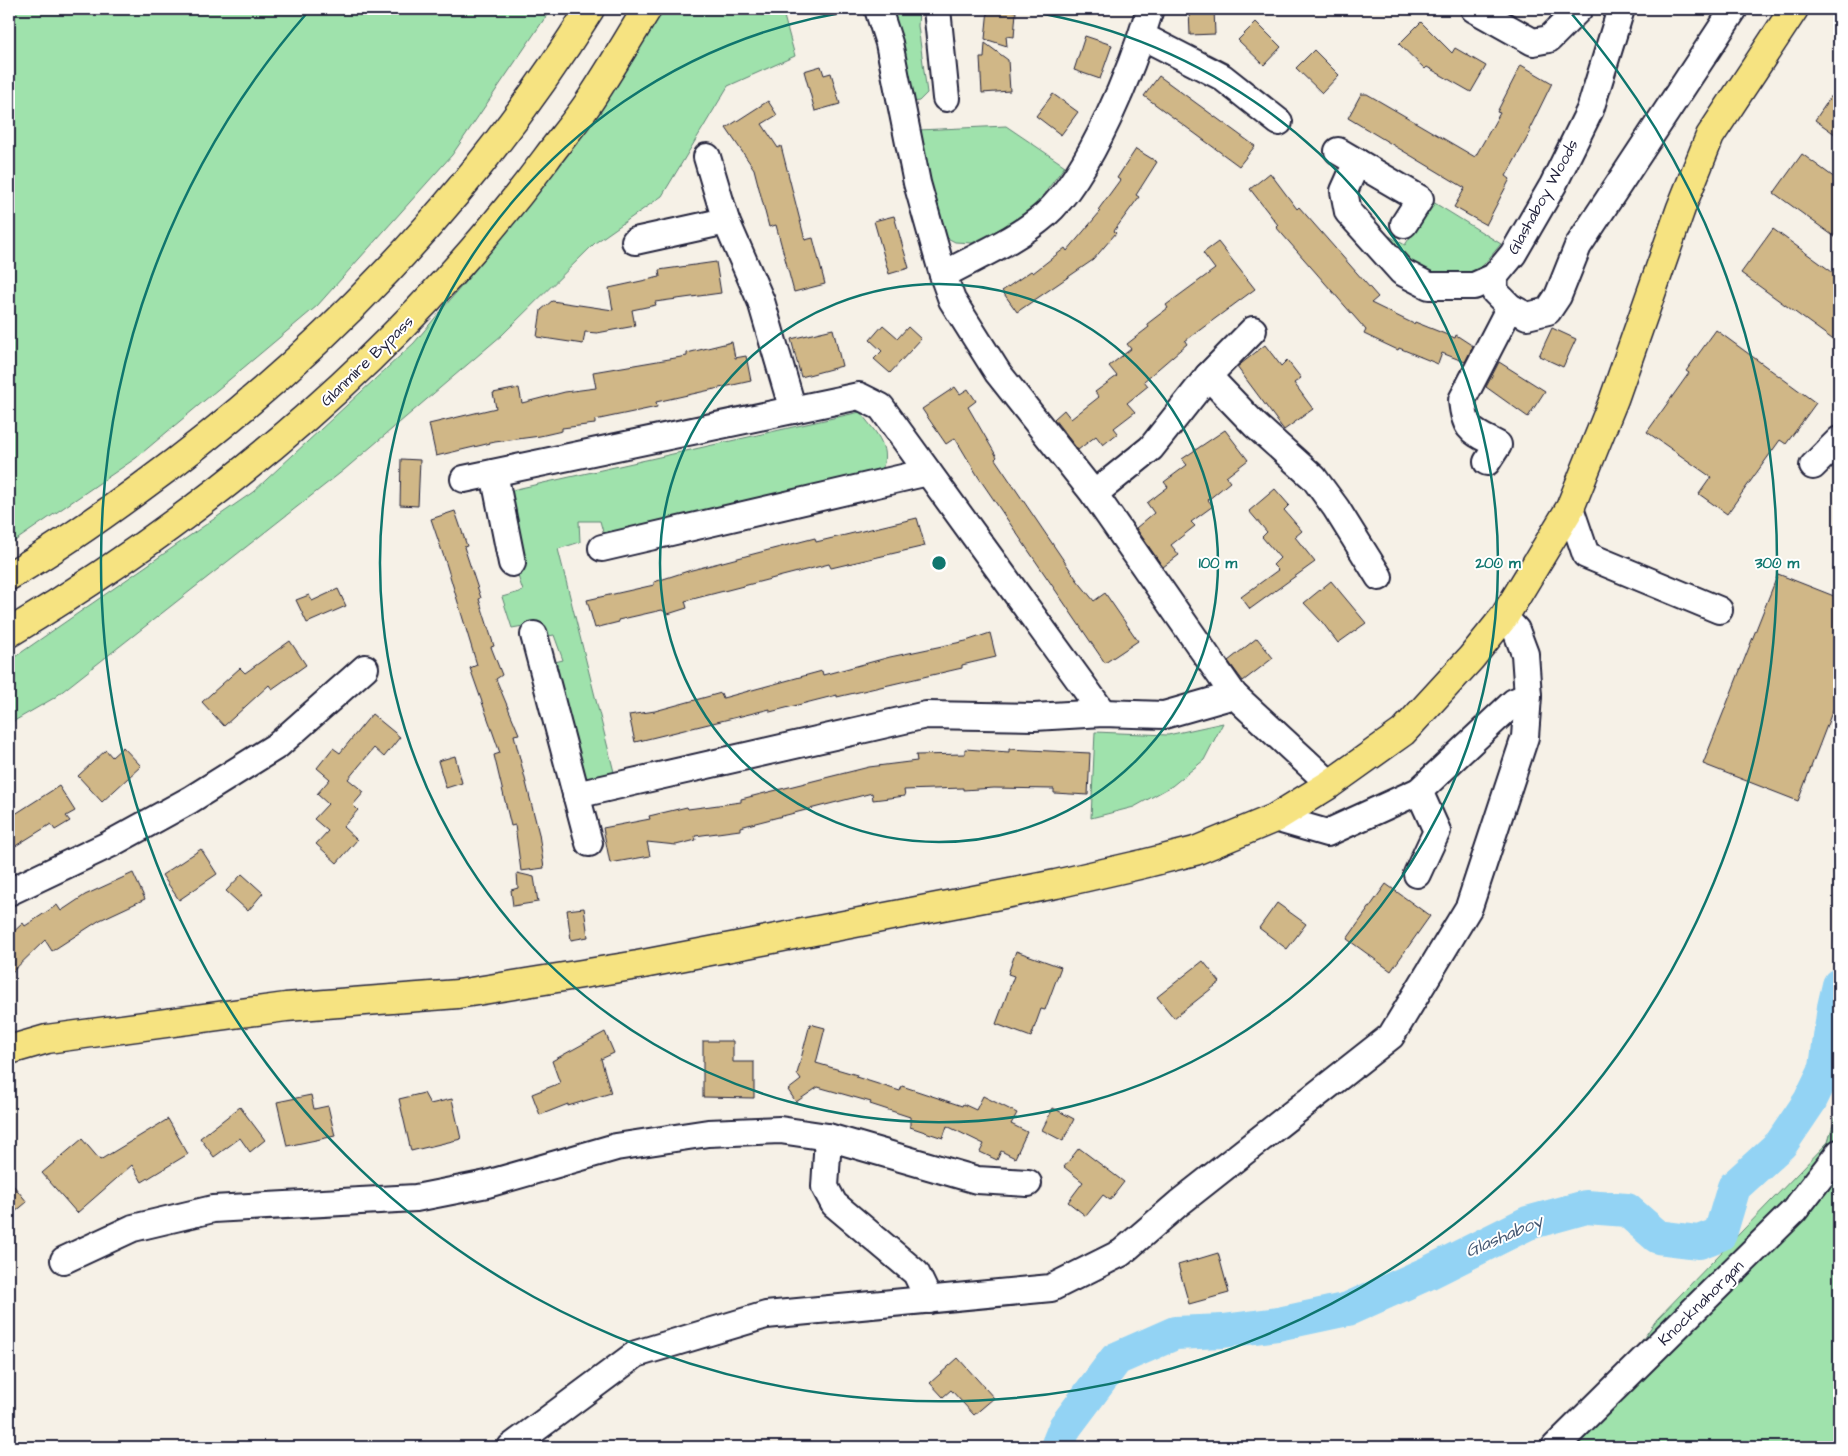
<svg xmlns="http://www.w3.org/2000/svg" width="1848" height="1456" font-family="'Architects Daughter',sans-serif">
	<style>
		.green { fill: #9fe2ac; stroke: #608274 }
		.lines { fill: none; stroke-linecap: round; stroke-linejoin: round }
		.river { stroke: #93d3f4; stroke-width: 34 }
		.building { fill: #d0b787; stroke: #22223b }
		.minor-casing { stroke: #22223b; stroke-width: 30 }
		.major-casing { stroke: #22223b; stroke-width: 31 }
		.highway-casing { stroke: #22223b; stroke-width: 31 }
		.minor { stroke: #fff; stroke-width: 26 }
		.major { stroke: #f6e381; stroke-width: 28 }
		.highway { stroke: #f6e381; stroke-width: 28 }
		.ring { fill: none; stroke: #0f766e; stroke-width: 2.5 }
		.labels { text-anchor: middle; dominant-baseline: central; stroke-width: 4; stroke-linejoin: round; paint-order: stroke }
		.street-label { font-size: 16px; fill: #22223b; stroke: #fff }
		.water-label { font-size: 18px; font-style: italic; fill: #445772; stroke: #fff }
		.centre { fill: #0f766e; stroke: #fff; stroke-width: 2.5 }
		.ring-label { font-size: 15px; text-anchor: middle; font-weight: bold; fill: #0f766e; stroke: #fff; stroke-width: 4; stroke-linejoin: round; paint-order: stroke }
	</style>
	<rect width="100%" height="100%" fill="#f6f1e7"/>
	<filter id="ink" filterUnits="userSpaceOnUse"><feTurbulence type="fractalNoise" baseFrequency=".02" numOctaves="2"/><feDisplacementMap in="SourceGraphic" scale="10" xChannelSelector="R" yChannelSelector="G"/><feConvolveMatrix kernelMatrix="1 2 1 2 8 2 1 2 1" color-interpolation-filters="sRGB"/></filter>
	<g filter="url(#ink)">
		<g class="green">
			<path d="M 9,9 L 551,9 L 452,155 L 317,306 L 136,458 L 9,545 Z"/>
			<path d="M 663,9 L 782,9 L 795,56 L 728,86 L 662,196 L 595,243 L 502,335 L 344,470 L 54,698 L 9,724 L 9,661 L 253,492 L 414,343 L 522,214 L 611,95 Z"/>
			<path d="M 886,9 L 919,9 L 918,26 L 927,93 L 919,101 L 909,103 Z"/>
			<path d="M 1006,126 L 1065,166 L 1029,214 L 972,243 L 955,242 L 938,233 L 918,130 Z"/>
			<path d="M 1433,202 L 1501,244 L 1475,275 L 1425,275 L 1370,225 L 1405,245 Z"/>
			<path d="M 860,412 C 874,431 891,445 882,470 L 609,537 L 603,532 L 600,521 L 579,521 L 580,542 L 558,549 L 615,776 L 578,784 L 547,664 L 563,660 L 554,635 L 538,638 L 529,625 L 512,628 L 502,597 L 523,591 L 495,506 L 503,492 Z"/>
			<path d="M 1223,723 L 1204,760 L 1172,786 L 1134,807 L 1091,818 L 1095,732 L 1168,735 Z"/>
			<path d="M 1839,1104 L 1839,1447 L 1568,1447 L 1657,1319 L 1828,1142 Z"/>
		</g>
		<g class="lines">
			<path class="river" d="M 1057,1447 L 1065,1427 L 1116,1359 L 1175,1333 L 1223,1331 L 1278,1324 L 1348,1309 L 1428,1273 L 1528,1223 L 1586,1207 L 1627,1210 L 1658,1237 L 1699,1242 L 1720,1234 L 1734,1187 L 1781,1144 L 1810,1101 L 1826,1068 L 1834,1007 L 1839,985"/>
		</g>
		<g class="building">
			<path d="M 988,9 L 1007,9 L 1016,12 L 1014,37 L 1006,36 L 1007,46 L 985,39 Z"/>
			<path d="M 1189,9 L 1214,9 L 1215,34 L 1190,35 Z"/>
			<path d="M 1256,22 L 1281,47 L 1264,65 L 1238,40 Z"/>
			<path d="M 1421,22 L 1452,53 L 1455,48 L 1486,66 L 1471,92 L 1427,67 L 1425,69 L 1399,44 Z"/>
			<path d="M 1085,36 L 1112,45 L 1100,79 L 1074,70 Z"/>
			<path d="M 985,43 L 1008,60 L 1010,91 L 982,93 L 980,58 L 984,58 Z"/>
			<path d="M 1314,50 L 1339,75 L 1322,93 L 1296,68 Z"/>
			<path d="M 1521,65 L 1552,83 L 1529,130 L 1531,131 L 1506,176 L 1510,179 L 1486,225 L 1454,207 L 1465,188 L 1348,118 L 1361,94 L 1367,94 L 1475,157 L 1500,113 L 1497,112 Z"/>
			<path d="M 821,66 L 824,75 L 831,73 L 840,104 L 815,111 L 804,71 Z"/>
			<path d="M 1159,76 L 1255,146 L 1239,166 L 1144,96 Z"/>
			<path d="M 1839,85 L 1839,137 L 1815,120 Z"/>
			<path d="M 1053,94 L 1078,112 L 1061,135 L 1036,116 Z"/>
			<path d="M 768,101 L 777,115 L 762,124 L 778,148 L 781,146 L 805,240 L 813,238 L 825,284 L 794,292 L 776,225 L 769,227 L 754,169 L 726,128 Z"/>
			<path d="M 1136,149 L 1157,162 L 1136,195 L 1139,197 L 1114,231 L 1116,233 L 1093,260 L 1017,312 L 1002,291 L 1031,271 L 1033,273 L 1065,248 L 1067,251 L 1100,212 L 1098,210 L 1120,180 L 1117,178 Z"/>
			<path d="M 1802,154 L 1839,181 L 1839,240 L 1774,193 Z"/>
			<path d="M 1270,173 L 1297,209 L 1299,207 L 1378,297 L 1371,303 L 1414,324 L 1415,322 L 1455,338 L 1456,335 L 1473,346 L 1465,362 L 1442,353 L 1438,364 L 1399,348 L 1398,350 L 1364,334 L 1366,330 L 1276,227 L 1278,225 L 1250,189 Z"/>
			<path d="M 894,216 L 909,268 L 889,274 L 874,221 Z"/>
			<path d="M 1773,229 L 1839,277 L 1839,344 L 1741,273 Z"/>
			<path d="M 1218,242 L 1255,289 L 1185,341 L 1187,344 L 1144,381 L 1148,386 L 1127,403 L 1135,412 L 1114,428 L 1118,433 L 1103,445 L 1096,436 L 1078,450 L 1054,419 L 1064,410 L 1071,419 L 1099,397 L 1095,392 L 1117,376 L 1109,366 L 1131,349 L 1127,344 L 1149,327 L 1147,324 L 1168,308 L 1166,305 L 1215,269 L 1203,253 Z"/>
			<path d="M 716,262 L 721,293 L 655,302 L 656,305 L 632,310 L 635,326 L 597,333 L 585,332 L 583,344 L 537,337 L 541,310 L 552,301 L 613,310 L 609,288 L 660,277 L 659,270 Z"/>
			<path d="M 883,325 L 898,338 L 908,327 L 921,339 L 890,373 L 874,359 L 882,351 L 870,340 Z"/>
			<path d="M 1552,328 L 1576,339 L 1563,367 L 1539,356 Z"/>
			<path d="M 833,329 L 842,366 L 801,377 L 791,339 Z"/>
			<path d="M 1716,330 L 1816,403 L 1786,444 L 1780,440 L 1727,514 L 1699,494 L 1711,477 L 1647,432 L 1689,373 L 1686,371 Z"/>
			<path d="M 732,342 L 735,358 L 746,356 L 751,381 L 656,402 L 657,407 L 595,420 L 595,424 L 562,428 L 562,431 L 540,436 L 495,442 L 436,456 L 429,424 L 496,408 L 493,393 L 519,388 L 522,403 L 565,392 L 596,388 L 593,372 L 687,356 L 687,353 Z"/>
			<path d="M 1265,345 L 1281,366 L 1287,360 L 1301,378 L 1294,383 L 1313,409 L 1284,430 L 1237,367 Z"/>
			<path d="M 1499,362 L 1545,391 L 1528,417 L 1486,387 Z"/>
			<path d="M 955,387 L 960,394 L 968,389 L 976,401 L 968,407 L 997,457 L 995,459 L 1077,580 L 1094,601 L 1105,593 L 1138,641 L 1105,663 L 979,478 L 955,438 L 946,444 L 922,409 Z"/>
			<path d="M 1225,430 L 1248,460 L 1226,477 L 1230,482 L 1208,500 L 1213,506 L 1191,522 L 1195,526 L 1171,545 L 1179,555 L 1163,567 L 1136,528 L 1154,513 L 1147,503 L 1168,487 L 1164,482 L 1187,465 L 1182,459 Z"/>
			<path d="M 401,459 L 420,460 L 418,506 L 400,505 Z"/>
			<path d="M 1275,489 L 1289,505 L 1284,510 L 1302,531 L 1295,537 L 1315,562 L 1250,609 L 1241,597 L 1278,570 L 1273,565 L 1280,558 L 1262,537 L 1267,532 L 1249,511 Z"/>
			<path d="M 455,511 L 467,546 L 464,547 L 481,598 L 479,599 L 494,646 L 491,647 L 502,675 L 496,679 L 519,734 L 514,735 L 539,834 L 544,868 L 521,871 L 515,825 L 511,826 L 494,755 L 500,753 L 470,668 L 477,665 L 446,563 L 431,519 Z"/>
			<path d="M 917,518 L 925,546 L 831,568 L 829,564 L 685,601 L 687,608 L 668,614 L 662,610 L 618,620 L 619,622 L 595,628 L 587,600 L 654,585 L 654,582 L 688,571 L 815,538 L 816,542 Z"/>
			<path d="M 1778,574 L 1839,598 L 1839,694 L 1798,801 L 1703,764 Z"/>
			<path d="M 1331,581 L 1366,623 L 1338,643 L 1322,622 L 1304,603 Z"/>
			<path d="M 338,589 L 346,606 L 307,623 L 296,600 L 309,595 L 312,601 Z"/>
			<path d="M 990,633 L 996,657 L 962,665 L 962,668 L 837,697 L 837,695 L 770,712 L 770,709 L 635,742 L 629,715 L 655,711 L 721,693 L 723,698 L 822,671 L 823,675 L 890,657 L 966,641 Z"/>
			<path d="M 1257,638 L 1273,658 L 1243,681 L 1228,661 Z"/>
			<path d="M 290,641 L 306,665 L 272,689 L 269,685 L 224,726 L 202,702 L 240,668 L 245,673 Z"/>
			<path d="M 372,714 L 400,737 L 384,757 L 374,748 L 348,779 L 364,792 L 353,805 L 358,810 L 343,827 L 357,840 L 337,863 L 316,844 L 328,831 L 314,819 L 328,804 L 317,794 L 330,779 L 317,768 L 333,748 L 340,753 Z"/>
			<path d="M 123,747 L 141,766 L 102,802 L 78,776 L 106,750 L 112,757 Z"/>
			<path d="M 965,749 L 1009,752 L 1009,749 L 1090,753 L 1088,795 L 1054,793 L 1054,789 L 994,788 L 963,790 L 963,788 L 904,790 L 905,796 L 873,800 L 872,793 L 740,827 L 740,830 L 695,836 L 696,840 L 676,845 L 647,842 L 650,856 L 610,863 L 603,828 L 650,819 L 649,816 L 687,807 L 688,809 L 741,802 L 741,799 L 869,767 L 917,761 L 916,755 L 965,754 Z"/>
			<path d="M 455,756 L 462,783 L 446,788 L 438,761 Z"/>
			<path d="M 59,786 L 75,811 L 66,816 L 70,821 L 55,830 L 51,824 L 9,850 L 9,818 Z"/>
			<path d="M 201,849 L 217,874 L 179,900 L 162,875 Z"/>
			<path d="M 133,873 L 145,899 L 100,920 L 52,951 L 45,940 L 9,975 L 9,936 L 23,923 L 25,926 L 57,905 L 61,911 L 85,895 Z"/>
			<path d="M 517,873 L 534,877 L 538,902 L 513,906 L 511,890 L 518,888 Z"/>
			<path d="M 242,874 L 263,893 L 248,911 L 226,891 Z"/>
			<path d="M 1386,884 L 1430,916 L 1391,971 L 1347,939 Z"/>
			<path d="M 1277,903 L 1306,924 L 1287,949 L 1259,928 Z"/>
			<path d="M 584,908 L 588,937 L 571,940 L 567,910 Z"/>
			<path d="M 1016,951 L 1061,967 L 1045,1010 L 1041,1009 L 1031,1037 L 996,1024 L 1014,976 L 1008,974 Z"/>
			<path d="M 1203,961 L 1220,982 L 1174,1018 L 1157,997 Z"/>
			<path d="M 810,1024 L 825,1028 L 816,1063 L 857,1075 L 856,1077 L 900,1091 L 902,1086 L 962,1106 L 963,1104 L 976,1110 L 983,1096 L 1017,1113 L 1011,1124 L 1027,1132 L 1015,1158 L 1001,1151 L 997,1160 L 980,1152 L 984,1144 L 947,1126 L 943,1138 L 910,1127 L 910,1117 L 870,1104 L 871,1102 L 818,1087 L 796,1102 L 788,1090 L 801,1080 L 797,1074 Z"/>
			<path d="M 605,1032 L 614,1053 L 601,1059 L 611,1093 L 568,1106 L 568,1104 L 540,1115 L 532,1094 L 560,1083 L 552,1061 Z"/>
			<path d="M 703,1041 L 733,1041 L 733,1062 L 754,1062 L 754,1098 L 703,1097 Z"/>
			<path d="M 424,1093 L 430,1104 L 452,1099 L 461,1139 L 411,1151 L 399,1099 Z"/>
			<path d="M 311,1095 L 314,1109 L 328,1106 L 335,1136 L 287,1146 L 277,1102 Z"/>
			<path d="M 240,1107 L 265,1140 L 250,1152 L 240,1138 L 214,1157 L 200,1138 Z"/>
			<path d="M 1053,1108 L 1074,1119 L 1063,1141 L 1042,1130 Z"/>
			<path d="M 168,1119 L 188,1154 L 142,1182 L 132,1165 L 77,1213 L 42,1173 L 82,1139 L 100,1160 Z"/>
			<path d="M 1079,1148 L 1124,1182 L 1110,1200 L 1103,1195 L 1086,1216 L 1068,1202 L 1083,1182 L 1064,1167 Z"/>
			<path d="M 9,1180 L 27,1202 L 9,1217 Z"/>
			<path d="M 1218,1253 L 1229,1293 L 1189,1304 L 1178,1265 Z"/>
			<path d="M 958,1358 L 994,1398 L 974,1415 L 951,1390 L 943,1397 L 930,1383 Z"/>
		</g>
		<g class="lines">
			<g class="minor-casing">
				<g id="minor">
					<path d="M 878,9 L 889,43 L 917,183 L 943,275 L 952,300 L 998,373 L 1094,494 L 1234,695 L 1330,784"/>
					<path d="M 937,9 L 946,98"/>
					<path d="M 1474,9 L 1533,42 L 1549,39 L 1579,9"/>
					<path d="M 1142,36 L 1222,77 L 1279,122"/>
					<path d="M 1338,151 L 1420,199 L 1404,224"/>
					<path d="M 707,157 L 726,221 L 761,301 L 793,410"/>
					<path d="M 1357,162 L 1344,191 L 1348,212 L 1402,272 L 1429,286 L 1474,286 L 1494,277 L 1513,254 L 1553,185 L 1590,110 L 1621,9"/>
					<path d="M 635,241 L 726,221"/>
					<path d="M 943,275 C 977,256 1015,241 1045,215 C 1090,175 1133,66 1150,9"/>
					<path d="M 1494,277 L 1495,292 L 1510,307 L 1527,316 L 1548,311 L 1558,296 L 1578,246 L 1734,9"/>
					<path d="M 1208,376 L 1255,425 L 1314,478 L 1336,508 L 1379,577"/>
					<path d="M 1487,462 L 1498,445 C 1472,431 1465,432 1462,400 L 1510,307"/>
					<path d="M 1813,466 L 1839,440"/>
					<path d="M 494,473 L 512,563"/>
					<path d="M 464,479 L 859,396 L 881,407 L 1103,713"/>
					<path d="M 1094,494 L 1151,448 L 1208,376 L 1253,330"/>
					<path d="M 1570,508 L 1586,555 L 1719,610"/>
					<path d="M 602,548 L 928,472"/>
					<path d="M 534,635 L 589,843"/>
					<path d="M 576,795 L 926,715 L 1034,717 L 1103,713 L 1164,715 L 1234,695"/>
					<path d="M 1275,818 L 1327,833 L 1419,791 L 1514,702 L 1528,696"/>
					<path d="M 1417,874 L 1437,831 L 1419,791"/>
					<path d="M 9,892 L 110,844 L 190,800 L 278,745 L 365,668"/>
					<path d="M 828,1137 L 825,1187 L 834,1204 L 916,1273 L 929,1300"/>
					<path d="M 64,1260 L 133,1228 L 213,1209 L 416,1198 L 487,1184 L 616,1147 L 708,1133 L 780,1130 L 828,1137 L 977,1180 L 1028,1183"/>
					<path d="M 511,1447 L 636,1354 L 766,1315 L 1051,1288 L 1121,1253 L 1179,1203 L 1391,1036 L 1469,907 L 1525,737 L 1528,696 L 1525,654 L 1516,630 L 1504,617"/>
					<path d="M 1555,1447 L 1794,1211 L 1839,1153"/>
				</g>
			</g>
			<g class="major-casing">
				<path id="major" d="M 9,1050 L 47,1039 L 286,1007 L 458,994 L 638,965 L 1056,884 L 1143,864 L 1195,851 L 1275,818 L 1330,784 L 1403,732 L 1471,658 L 1504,617 L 1570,508 L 1614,399 L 1681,208 L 1710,136 L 1794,9"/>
			</g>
			<g class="highway-casing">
				<g id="highway">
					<path d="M 9,576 C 54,550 97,520 139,489 C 318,359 473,196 590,9"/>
					<path d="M 9,633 C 215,509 401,353 546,159 C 559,141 574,124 587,105 C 608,74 627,41 647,9"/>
				</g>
			</g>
			<use href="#minor" class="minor"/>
			<use href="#major" class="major"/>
			<use href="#highway" class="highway"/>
		</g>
	</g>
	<g class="ring">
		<circle cx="939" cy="563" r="279"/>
		<path d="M1012 9A559 559 0 1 1 866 9"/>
		<path d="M1571 13A838 838 0 1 1 307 13"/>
	</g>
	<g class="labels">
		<g class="street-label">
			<text transform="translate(1543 197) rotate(-61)">Glashaboy Woods</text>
			<text transform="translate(367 361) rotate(-44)">Glanmire Bypass</text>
			<text transform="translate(1701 1303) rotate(-45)">Knocknahorgan</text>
		</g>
		<g class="water-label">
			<text transform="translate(1504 1236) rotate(-23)">Glashaboy</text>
		</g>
	</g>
	<circle cx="939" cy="563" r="8" class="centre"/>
	<g class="ring-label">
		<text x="1218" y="568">100 m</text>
		<text x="1498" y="568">200 m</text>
		<text x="1777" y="568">300 m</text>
	</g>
	<rect width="1848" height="1456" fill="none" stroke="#fff" stroke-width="30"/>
	<rect x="15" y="15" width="1818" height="1426" fill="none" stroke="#22223b" stroke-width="2" filter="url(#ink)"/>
</svg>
